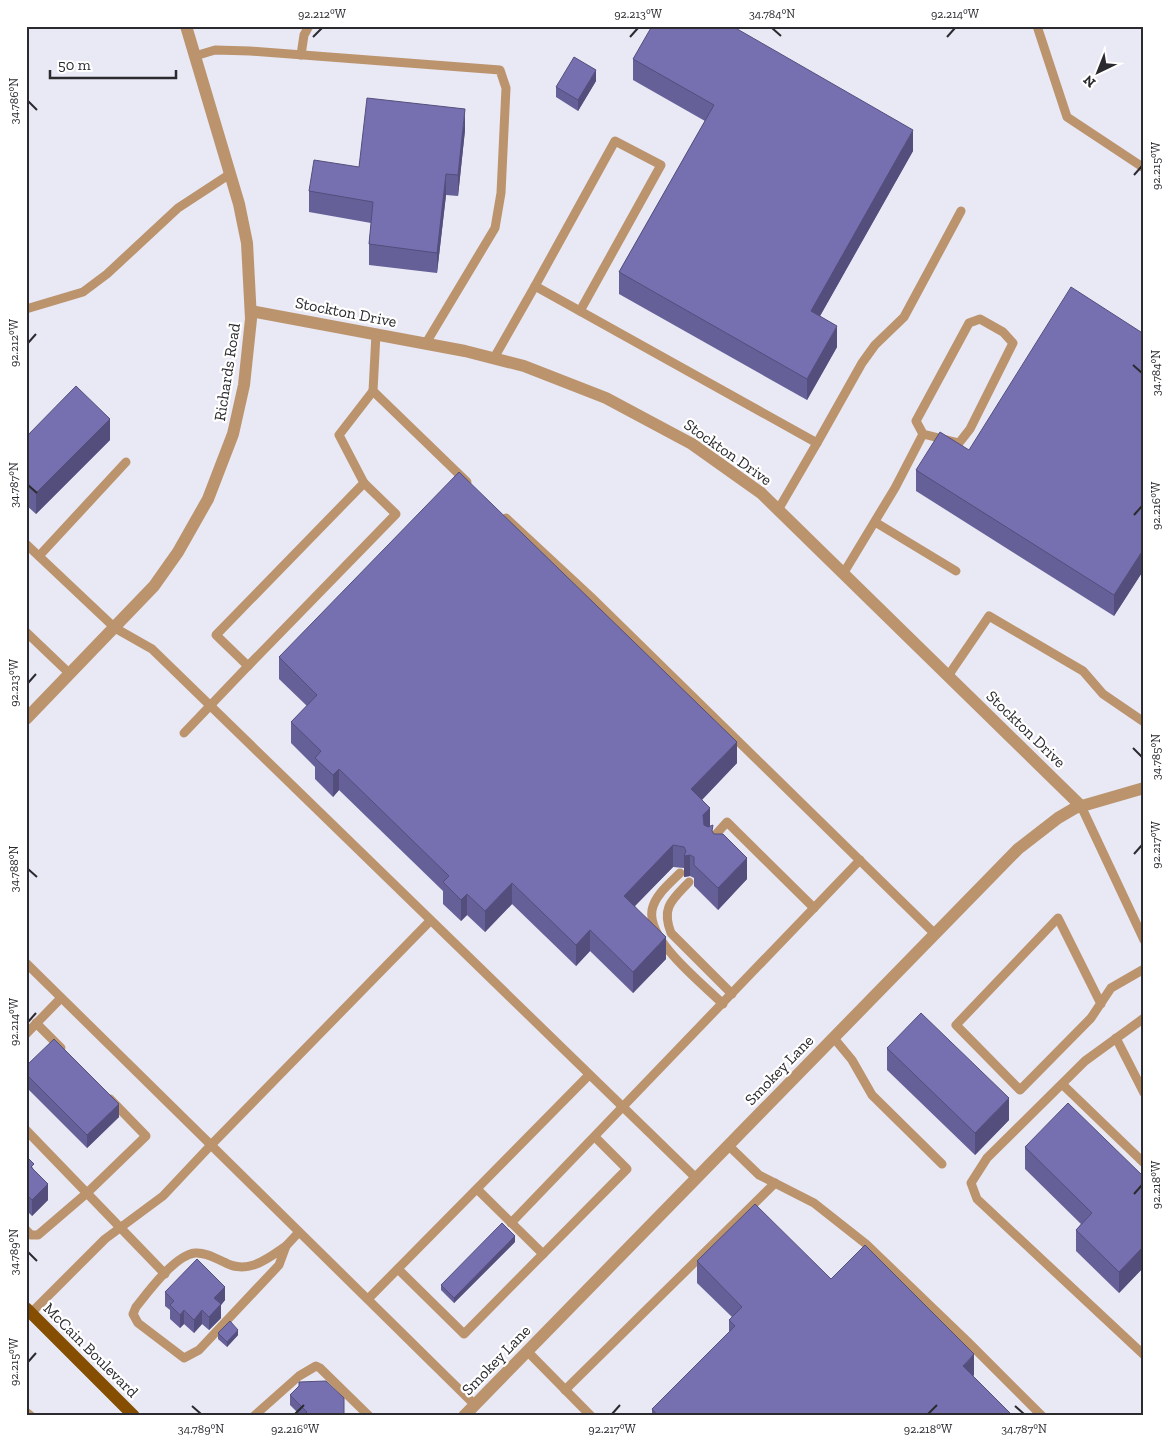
<svg xmlns="http://www.w3.org/2000/svg" width="1170" height="1442" font-family="'Zilla Slab',serif">
	<style>
		.lines { fill: none; stroke-linecap: round; stroke-linejoin: round }
		.service { stroke: #bb946d; stroke-width: 9 }
		.minor { stroke: #bb946d; stroke-width: 12 }
		.tertiary { stroke: #bb946d; stroke-width: 12 }
		.primary { stroke: #854e00; stroke-width: 12 }
		.wall { fill: #656098 }
		.shaded-wall { fill: #534e7c }
		.building { fill: #7670b1; stroke: #534e7c }
		.ticks { fill: none; stroke: #2a2a2f; stroke-width: 2 }
		.labels { text-anchor: middle; dominant-baseline: central; stroke-width: 4.5; stroke-linejoin: round; paint-order: stroke }
		.street-label { font-size: 16px; fill: #2a2a2f; stroke: #fff }
		.neatline { fill: none; stroke: #2a2a2f; stroke-width: 2 }
		.ticks-label { font-size: 12px; text-anchor: middle; fill: #2a2a2f }
	</style>
	<rect width="100%" height="100%" fill="#e9e8f5"/>
	<g class="lines">
		<g class="service">
			<path d="M 1037,26 L 1067,117 L 1144,168"/>
			<path d="M 301,55 L 304,35 L 309,26"/>
			<path d="M 195,56 L 215,50 L 250,51 L 500,70 L 506,88 L 501,193 L 495,228 L 426,343"/>
			<path d="M 535,286 L 615,141 L 661,165 L 580,311"/>
			<path d="M 26,309 L 83,292 L 107,274 L 178,208 L 230,174"/>
			<path d="M 376,334 L 373,391 L 467,482"/>
			<path d="M 494,358 L 535,286 L 817,443 L 778,510"/>
			<path d="M 817,443 L 862,363 L 875,345 L 904,317 L 961,211"/>
			<path d="M 506,518 L 591,597 L 934,933"/>
			<path d="M 875,522 L 956,571"/>
			<path d="M 26,544 L 115,628 L 152,649 L 696,1178"/>
			<path d="M 39,556 L 126,462"/>
			<path d="M 843,574 L 895,488 L 923,434 L 916,421 L 969,323 L 980,319 L 1003,332 L 1013,343 L 970,429 L 959,443 L 923,434"/>
			<path d="M 26,632 L 70,674"/>
			<path d="M 248,666 L 396,514 L 364,483"/>
			<path d="M 948,676 L 989,616 L 1083,671 L 1103,694 L 1144,722"/>
			<path d="M 184,733 L 248,666 L 216,635 L 364,483 L 339,435 L 373,391"/>
			<path d="M 1081,806 L 1144,940"/>
			<path d="M 709,842 L 727,822 L 814,908"/>
			<path d="M 680,873 C 670,883 655,895 652,910 C 647,941 702,983 723,1004"/>
			<path d="M 689,882 C 672,900 661,907 671,933 L 732,994"/>
			<path d="M 430,921 L 211,1145 L 475,1405"/>
			<path d="M 26,963 L 211,1145 L 163,1196 L 105,1239 L 31,1313"/>
			<path d="M 1101,1004 L 1058,918 L 956,1025 L 1020,1090 L 1091,1018 L 1111,988 L 1144,969"/>
			<path d="M 1144,1018 L 1085,1061 L 987,1158 L 971,1183 L 977,1199 L 1144,1355"/>
			<path d="M 36,1023 L 61,1048"/>
			<path d="M 26,1034 L 61,998"/>
			<path d="M 833,1037 L 852,1060 L 872,1095 L 942,1164"/>
			<path d="M 1116,1038 L 1144,1093"/>
			<path d="M 1062,1084 L 1144,1163"/>
			<path d="M 26,1130 L 165,1274"/>
			<path d="M 728,1145 L 759,1175 L 814,1203 L 866,1244 L 969,1343 L 1042,1416"/>
			<path d="M 477,1189 L 543,1254"/>
			<path d="M 511,1223 L 860,860"/>
			<path d="M 26,1230 L 31,1235 L 38,1235 L 87,1193 L 146,1136 L 110,1099"/>
			<path d="M 286,1246 L 279,1265 L 199,1350 L 184,1358 L 138,1323 L 133,1314 L 136,1307 C 148,1292 175,1255 195,1253 C 205,1252 215,1258 224,1262 C 247,1275 266,1260 286,1246 Z"/>
			<path d="M 286,1246 L 299,1232"/>
			<path d="M 398,1269 L 464,1334 L 627,1169 L 595,1137"/>
			<path d="M 368,1299 L 589,1075"/>
			<path d="M 527,1351 L 591,1416"/>
			<path d="M 565,1390 L 775,1183"/>
			<path d="M 26,1412 L 31,1416"/>
			<path d="M 254,1416 L 299,1376 L 316,1366 L 320,1368 L 369,1416"/>
		</g>
		<g class="minor">
			<path d="M 251,311 L 465,351 L 524,366 L 606,398 L 692,444 L 761,493 L 1081,806"/>
			<path d="M 26,719 L 154,586 L 178,552 L 208,499 L 233,434 L 244,385 L 251,319 L 247,243 L 239,204 L 186,26"/>
		</g>
		<path class="tertiary" d="M 464,1416 L 1018,849 L 1058,818 L 1075,808 L 1144,788"/>
		<path class="primary" d="M 26,1308 L 134,1416"/>
	</g>
	<g class="wall">
		<path d="M 633,59 L 913,151 L 820,316 L 837,347 L 807,400 L 619,294 L 619,272 L 705,121 L 633,80 Z"/>
		<path d="M 596,81 L 578,111 L 556,97 L 556,87 Z"/>
		<path d="M 465,130 L 458,196 L 446,195 L 437,273 L 369,265 L 369,244 L 371,223 L 309,212 L 309,191 L 359,167 Z"/>
		<path d="M 1144,334 L 1144,572 L 1143,571 L 1114,616 L 916,491 L 916,470 L 969,450 Z"/>
		<path d="M 26,437 L 110,440 L 36,514 L 26,505 Z"/>
		<path d="M 279,657 L 737,763 L 702,800 L 710,826 L 713,833 L 747,879 L 718,910 L 694,886 L 694,878 L 690,876 L 684,877 L 684,868 L 673,867 L 635,906 L 666,959 L 633,993 L 590,951 L 576,966 L 512,904 L 485,932 L 467,915 L 461,921 L 443,904 L 443,891 L 339,790 L 333,797 L 315,779 L 315,767 L 291,743 L 291,722 L 307,706 L 279,679 Z"/>
		<path d="M 887,1048 L 1009,1120 L 975,1155 L 887,1070 Z"/>
		<path d="M 26,1066 L 119,1117 L 87,1148 L 26,1087 Z"/>
		<path d="M 1025,1147 L 1144,1177 L 1144,1271 L 1142,1269 L 1119,1293 L 1076,1251 L 1076,1230 L 1081,1224 L 1025,1169 Z"/>
		<path d="M 26,1156 L 34,1170 L 48,1200 L 32,1216 L 26,1210 Z"/>
		<path d="M 515,1242 L 454,1303 L 441,1290 L 441,1285 Z"/>
		<path d="M 697,1261 L 831,1279 L 974,1375 L 973,1376 L 1013,1416 L 652,1416 L 652,1409 L 729,1333 L 729,1320 L 732,1317 L 697,1283 Z"/>
		<path d="M 165,1292 L 225,1300 L 221,1305 L 221,1318 L 209,1330 L 202,1324 L 194,1333 L 184,1324 L 180,1328 L 170,1319 L 170,1310 L 165,1306 Z"/>
		<path d="M 218,1333 L 238,1335 L 227,1347 L 218,1339 Z"/>
		<path d="M 290,1395 L 344,1416 L 301,1416 L 290,1405 Z"/>
	</g>
	<g class="shaded-wall">
		<path d="M 596,70 L 596,81 L 578,111 L 578,100 Z"/>
		<path d="M 465,109 L 465,130 L 458,196 L 458,175 Z"/>
		<path d="M 913,130 L 913,151 L 811,332 L 811,311 Z"/>
		<path d="M 446,174 L 446,195 L 437,273 L 437,253 Z"/>
		<path d="M 837,326 L 837,347 L 807,400 L 807,379 Z"/>
		<path d="M 110,419 L 110,440 L 36,514 L 36,493 Z"/>
		<path d="M 1143,550 L 1143,571 L 1114,616 L 1114,595 Z"/>
		<path d="M 737,742 L 737,763 L 691,811 L 691,789 Z"/>
		<path d="M 339,769 L 339,790 L 333,797 L 333,775 Z"/>
		<path d="M 710,808 L 710,829 L 703,836 L 703,815 Z"/>
		<path d="M 673,845 L 673,867 L 624,917 L 624,896 Z"/>
		<path d="M 690,855 L 690,876 L 684,877 L 684,856 Z"/>
		<path d="M 747,858 L 747,879 L 718,910 L 718,888 Z"/>
		<path d="M 512,883 L 512,904 L 485,932 L 485,911 Z"/>
		<path d="M 467,894 L 467,915 L 461,921 L 461,900 Z"/>
		<path d="M 590,930 L 590,951 L 576,966 L 576,945 Z"/>
		<path d="M 666,937 L 666,959 L 633,993 L 633,972 Z"/>
		<path d="M 1009,1098 L 1009,1120 L 975,1155 L 975,1133 Z"/>
		<path d="M 119,1104 L 119,1117 L 87,1148 L 87,1135 Z"/>
		<path d="M 48,1184 L 48,1200 L 32,1216 L 32,1200 Z"/>
		<path d="M 515,1236 L 515,1242 L 454,1303 L 454,1298 Z"/>
		<path d="M 1142,1248 L 1142,1269 L 1119,1293 L 1119,1272 Z"/>
		<path d="M 225,1287 L 225,1300 L 221,1305 L 221,1318 L 209,1330 L 209,1317 L 214,1298 Z"/>
		<path d="M 184,1310 L 184,1324 L 180,1328 L 180,1315 Z"/>
		<path d="M 202,1310 L 202,1324 L 194,1333 L 194,1320 Z"/>
		<path d="M 238,1330 L 238,1335 L 227,1347 L 227,1342 Z"/>
		<path d="M 974,1354 L 974,1375 L 963,1387 L 963,1366 Z"/>
	</g>
	<g class="building">
		<path d="M 652,26 L 732,26 L 913,130 L 811,311 L 837,326 L 807,379 L 619,272 L 714,105 L 633,59 Z"/>
		<path d="M 574,57 L 596,70 L 578,100 L 556,87 Z"/>
		<path d="M 367,98 L 465,109 L 458,175 L 446,174 L 437,253 L 369,244 L 373,202 L 309,191 L 314,160 L 359,167 Z"/>
		<path d="M 1071,287 L 1144,334 L 1144,550 L 1143,550 L 1114,595 L 916,470 L 940,432 L 969,450 Z"/>
		<path d="M 76,386 L 110,419 L 36,493 L 26,484 L 26,437 Z"/>
		<path d="M 459,472 L 737,742 L 691,789 L 710,808 L 703,815 L 704,825 L 708,827 L 713,825 L 712,831 L 714,834 L 723,834 L 747,858 L 718,888 L 694,865 L 694,857 L 690,855 L 684,856 L 686,851 L 684,847 L 673,845 L 624,896 L 666,937 L 633,972 L 590,930 L 576,945 L 512,883 L 485,911 L 467,894 L 461,900 L 443,882 L 449,876 L 339,769 L 333,775 L 315,758 L 321,751 L 291,722 L 317,695 L 279,657 Z"/>
		<path d="M 921,1013 L 1009,1098 L 975,1133 L 887,1048 Z"/>
		<path d="M 54,1039 L 119,1104 L 87,1135 L 26,1074 L 26,1066 Z"/>
		<path d="M 1068,1103 L 1144,1177 L 1144,1250 L 1142,1248 L 1119,1272 L 1076,1230 L 1092,1213 L 1025,1147 Z"/>
		<path d="M 26,1156 L 34,1164 L 31,1167 L 48,1184 L 32,1200 L 26,1194 Z"/>
		<path d="M 755,1204 L 831,1279 L 865,1245 L 974,1354 L 963,1366 L 1013,1416 L 658,1416 L 652,1409 L 735,1326 L 729,1320 L 742,1307 L 697,1261 Z"/>
		<path d="M 502,1223 L 515,1236 L 454,1298 L 441,1285 Z"/>
		<path d="M 197,1259 L 225,1287 L 214,1298 L 221,1304 L 209,1317 L 202,1310 L 194,1320 L 184,1310 L 180,1315 L 170,1305 L 174,1301 L 165,1292 Z"/>
		<path d="M 230,1321 L 238,1330 L 227,1342 L 218,1333 Z"/>
		<path d="M 326,1381 L 344,1398 L 344,1416 L 303,1416 L 307,1412 L 290,1395 L 299,1386 L 299,1382 Z"/>
	</g>
	<path class="ticks" d="M 772,28 L 781,36M 313,37 L 322,28M 630,37 L 638,28M 947,37 L 955,28M 28,101 L 37,110M 1134,175 L 1142,166M 28,343 L 36,334M 1133,365 L 1142,373M 28,485 L 37,493M 1134,515 L 1142,506M 28,683 L 36,674M 1133,748 L 1142,757M 1134,854 L 1142,845M 28,869 L 37,877M 28,1022 L 36,1013M 1134,1194 L 1142,1185M 28,1252 L 37,1261M 28,1362 L 36,1353M 192,1406 L 201,1414M 1015,1406 L 1024,1414M 295,1414 L 304,1405M 612,1414 L 620,1405M 928,1414 L 937,1405"/>
	<g class="labels">
		<g class="street-label">
			<text transform="translate(346 312) rotate(11)">Stockton Drive</text>
			<text transform="translate(227 372) rotate(-81)">Richards Road</text>
			<text transform="translate(728 452) rotate(35)">Stockton Drive</text>
			<text transform="translate(1026 729) rotate(44)">Stockton Drive</text>
			<text transform="translate(779 1070) rotate(-46)">Smokey Lane</text>
			<text transform="translate(91 1350) rotate(45)">McCain Boulevard</text>
			<text transform="translate(496 1360) rotate(-46)">Smokey Lane</text>
		</g>
	</g>
	<rect width="1170" height="1442" fill="none" stroke="#ffffff" stroke-width="55"/>
	<g transform="translate(1098 72) rotate(223)" stroke="#ffffff" stroke-width="4" paint-order="stroke">
	<path d="M0-4L9 19L0 12L-9 19Z" fill="#2a2a2f"/>
	<text y="-8" font-size="14" font-weight="bold" text-anchor="middle" fill="#2a2a2f">N</text>
	</g>
	<path d="M50 70v8h126v-8" fill="none" stroke="#2a2a2f" stroke-width="2.5"/>
	<text x="58" y="70" font-size="15" fill="#2a2a2f" stroke="#ffffff" stroke-width="4" paint-order="stroke">50 m</text>
	<rect x="28" y="28" width="1114" height="1386" class="neatline"/>
	<g class="ticks-label">
		<text x="322" y="18">92.212°W</text>
		<text x="638" y="18">92.213°W</text>
		<text x="772" y="18">34.784°N</text>
		<text x="955" y="18">92.214°W</text>
		<text transform="translate(14 101) rotate(-90)" y="4">34.786°N</text>
		<text transform="translate(1156 166) rotate(-90)" y="4">92.215°W</text>
		<text transform="translate(14 343) rotate(-90)" y="4">92.212°W</text>
		<text transform="translate(1156 373) rotate(-90)" y="4">34.784°N</text>
		<text transform="translate(14 485) rotate(-90)" y="4">34.787°N</text>
		<text transform="translate(1156 506) rotate(-90)" y="4">92.216°W</text>
		<text transform="translate(14 683) rotate(-90)" y="4">92.213°W</text>
		<text transform="translate(1156 757) rotate(-90)" y="4">34.785°N</text>
		<text transform="translate(1156 845) rotate(-90)" y="4">92.217°W</text>
		<text transform="translate(14 869) rotate(-90)" y="4">34.788°N</text>
		<text transform="translate(14 1022) rotate(-90)" y="4">92.214°W</text>
		<text transform="translate(1156 1185) rotate(-90)" y="4">92.218°W</text>
		<text transform="translate(14 1252) rotate(-90)" y="4">34.789°N</text>
		<text transform="translate(14 1362) rotate(-90)" y="4">92.215°W</text>
		<text x="201" y="1433">34.789°N</text>
		<text x="295" y="1433">92.216°W</text>
		<text x="612" y="1433">92.217°W</text>
		<text x="928" y="1433">92.218°W</text>
		<text x="1024" y="1433">34.787°N</text>
	</g>
</svg>
